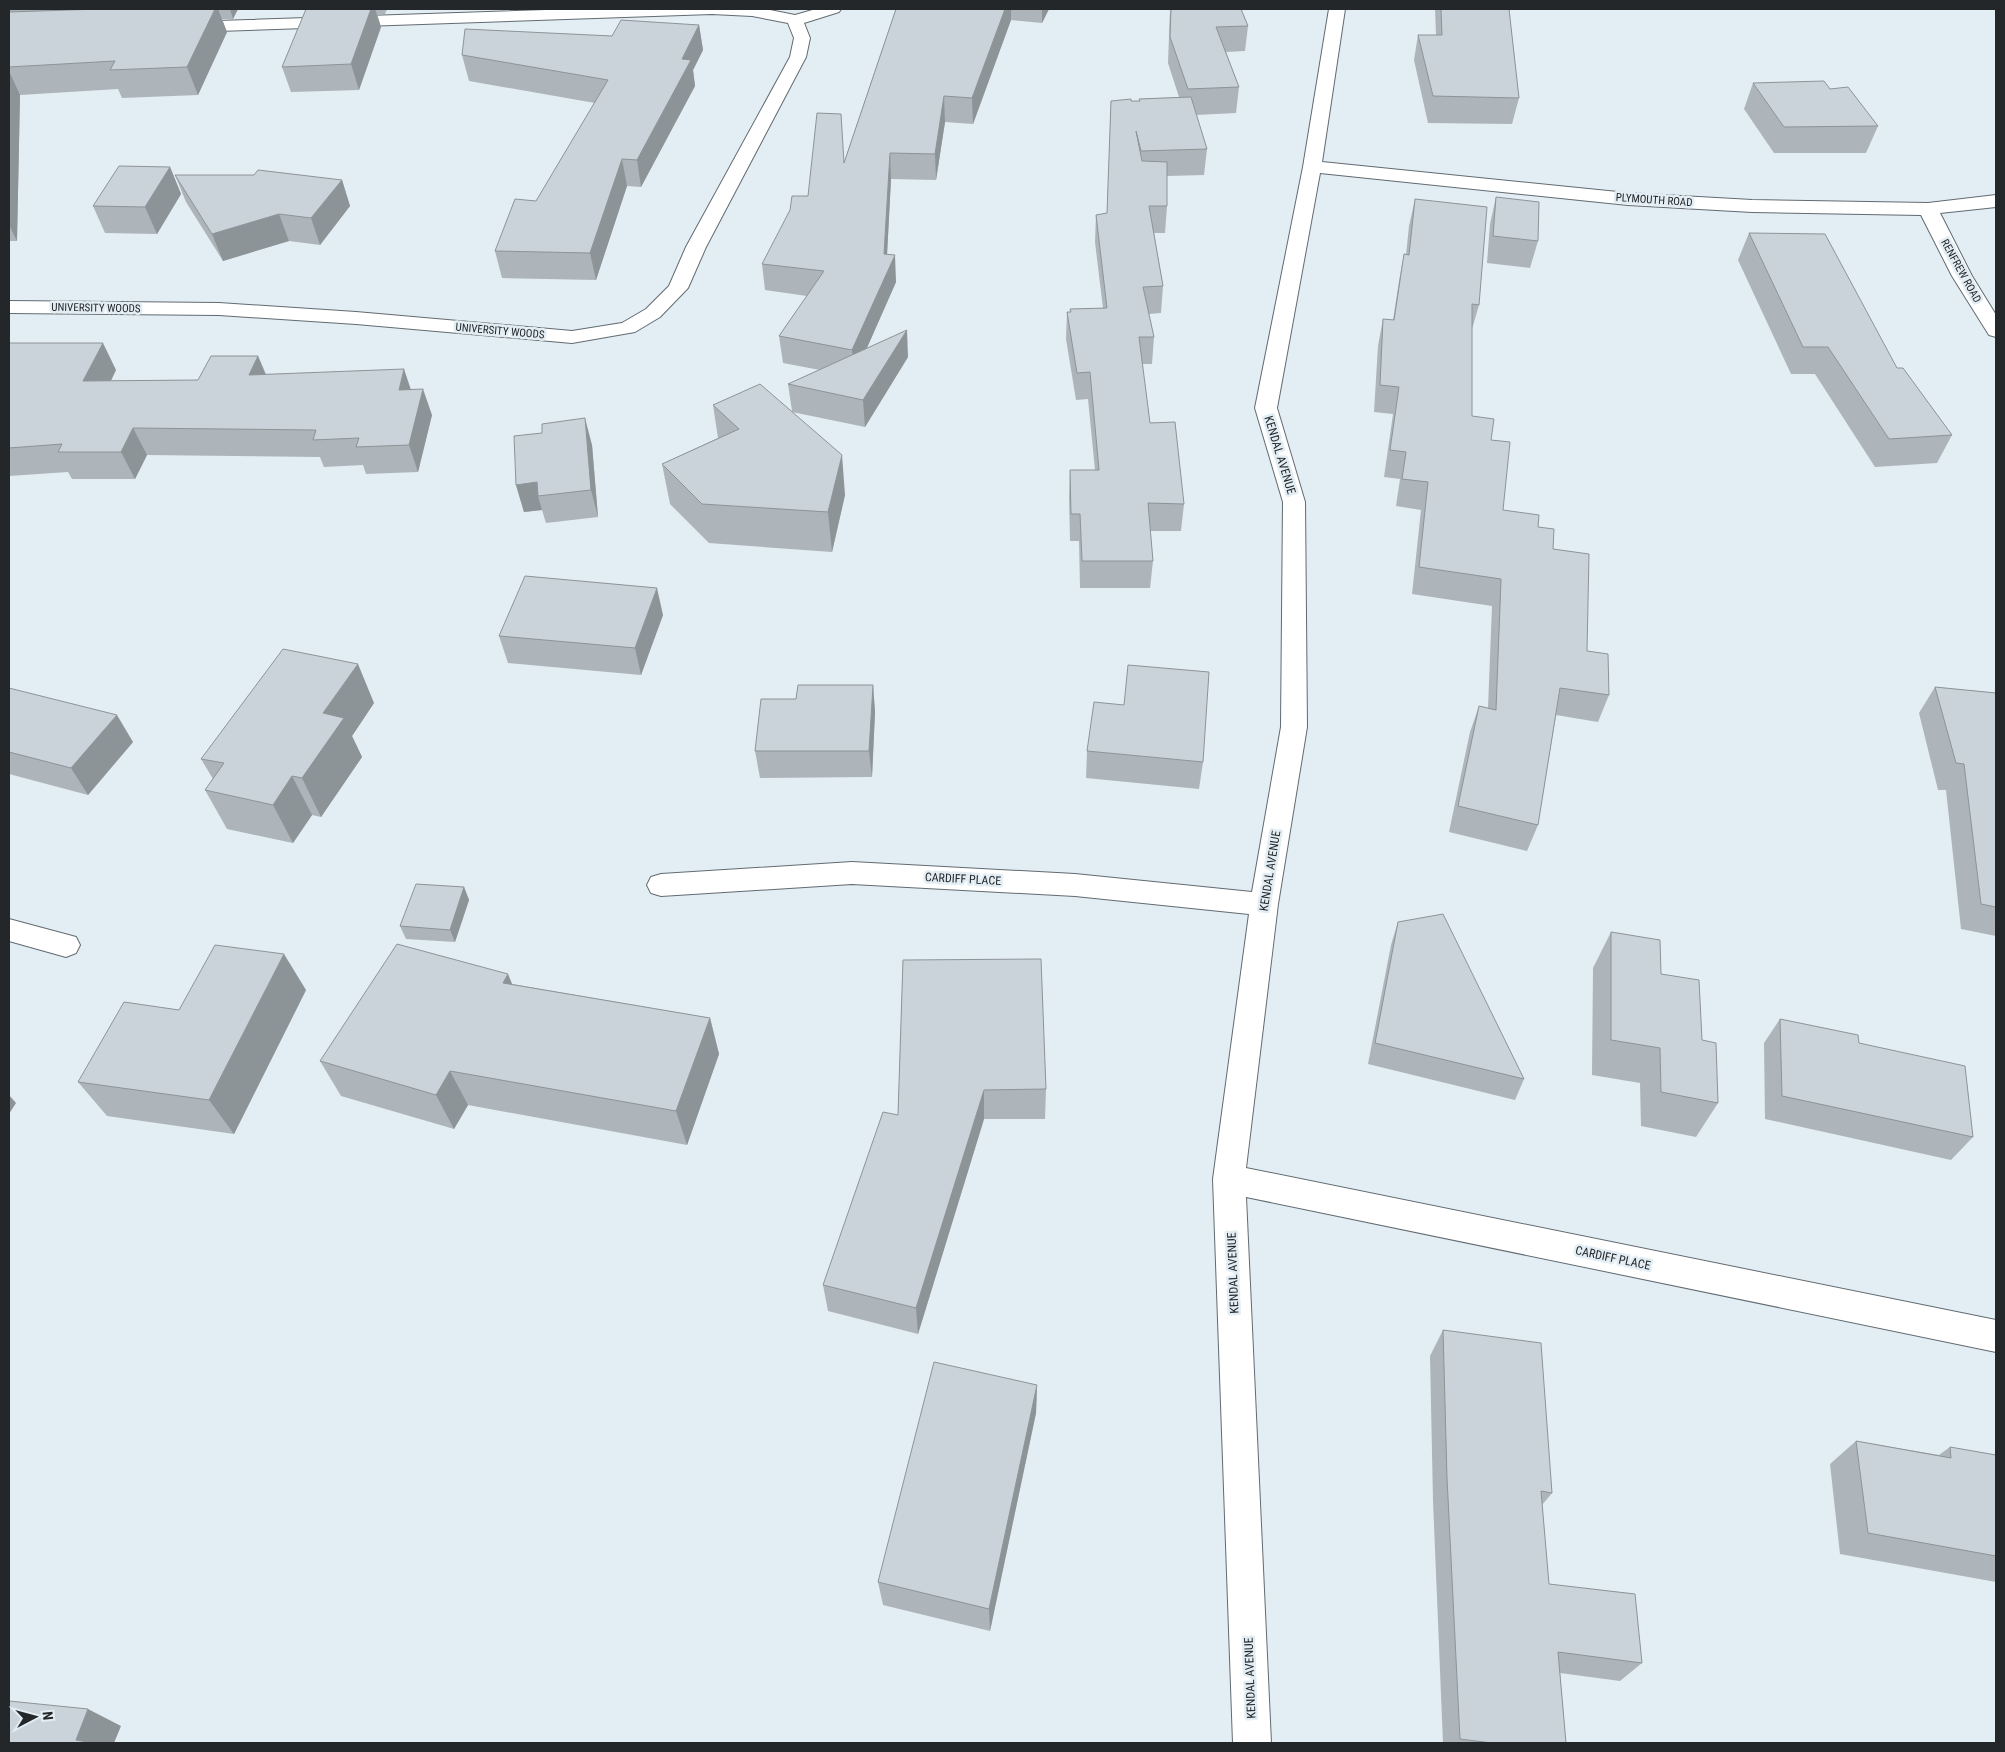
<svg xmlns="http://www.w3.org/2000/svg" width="2005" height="1752" font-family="'Roboto Condensed',sans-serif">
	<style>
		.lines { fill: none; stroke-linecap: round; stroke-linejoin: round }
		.minor-casing { stroke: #626b71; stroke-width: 2 }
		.minor { fill: #fff; fill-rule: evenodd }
		.wall { fill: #adb5bb }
		.shaded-wall { fill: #8d9498 }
		.building { fill: #c9d3d9; stroke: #8d9498 }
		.labels { text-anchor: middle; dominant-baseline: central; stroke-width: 5; stroke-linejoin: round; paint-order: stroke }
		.far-street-label { font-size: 11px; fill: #232729; stroke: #e3edf4 }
		.street-label { font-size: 12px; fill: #232729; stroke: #e3edf4 }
	</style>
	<rect width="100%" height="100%" fill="#e3edf4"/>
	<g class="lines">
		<g class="minor-casing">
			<g id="minor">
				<path d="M 576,9 L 765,9 L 795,15 L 816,9 L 841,9 L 839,12 L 804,23 L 810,38 L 806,57 L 706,247 L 688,288 L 660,317 L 635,332 L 572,343 L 356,324 L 219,315 L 9,313 L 9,301 L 219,303 L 356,312 L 572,331 L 622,323 L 646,309 L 669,286 L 686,247 L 790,57 L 794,38 L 788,23 L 752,16 L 712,14 L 188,32 L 182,31 L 180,27 L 182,23 L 188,22 Z"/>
				<path d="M 1329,9 L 1345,9 L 1322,162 L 1628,193 L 1752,200 L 1928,203 L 1996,195 L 1996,207 L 1940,213 L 1972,276 L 1996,315 L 1996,337 L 1989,335 L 1952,276 L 1921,215 L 1752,212 L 1628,205 L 1320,173 L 1277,408 L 1305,502 L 1307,727 L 1278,904 L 1246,1168 L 1996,1320 L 1996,1352 L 1246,1197 L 1271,1743 L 1233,1743 L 1213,1179 L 1249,914 L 1075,896 L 852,884 L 661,896 L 651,893 L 647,885 L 651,877 L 661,874 L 852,862 L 1075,874 L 1252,892 L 1281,727 L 1283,502 L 1255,408 L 1303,167 Z"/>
				<path d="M 9,919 L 76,937 L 80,945 L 76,953 L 66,957 L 9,941 Z"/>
			</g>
		</g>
		<use href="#minor" class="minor"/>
	</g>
	<g class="wall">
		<path d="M 9,9 L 238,9 L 233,19 L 222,19 L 227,32 L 198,95 L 122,98 L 118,89 L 20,95 L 17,241 L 9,241 Z"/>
		<path d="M 306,9 L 387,9 L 385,14 L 377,14 L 381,27 L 359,90 L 291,92 L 282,67 Z"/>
		<path d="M 896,9 L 1049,9 L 1042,23 L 1011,20 L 973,124 L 945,122 L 936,180 L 891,179 L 887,254 L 896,282 L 867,348 L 908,357 L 865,427 L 792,412 L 845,495 L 832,552 L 709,543 L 670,504 L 662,464 L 718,438 L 713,405 L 792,411 L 788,384 L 820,370 L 783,363 L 779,336 L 807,296 L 765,290 L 762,264 L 808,196 L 844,162 Z"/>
		<path d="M 1170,9 L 1241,9 L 1248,26 L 1245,51 L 1226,52 L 1239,87 L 1236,113 L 1196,115 L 1207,149 L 1204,175 L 1167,176 L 1167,206 L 1165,233 L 1154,233 L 1163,286 L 1161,313 L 1149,314 L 1154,337 L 1152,364 L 1142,364 L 1150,423 L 1184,504 L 1181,531 L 1150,531 L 1153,561 L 1150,588 L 1080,588 L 1079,541 L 1070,541 L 1069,497 L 1070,470 L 1095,470 L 1088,399 L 1076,400 L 1066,339 L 1067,312 L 1070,312 L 1070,309 L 1103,308 L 1095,242 L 1096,215 L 1107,213 L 1111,101 L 1139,101 L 1139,99 L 1179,97 L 1168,63 Z"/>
		<path d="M 1435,9 L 1509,9 L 1519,98 L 1512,124 L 1428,123 L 1414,60 L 1418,35 L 1436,35 Z"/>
		<path d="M 699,25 L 703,50 L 693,70 L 695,86 L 641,187 L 627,186 L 596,280 L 502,278 L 495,251 L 536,201 L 595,103 L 469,81 L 462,55 Z"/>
		<path d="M 1753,83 L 1830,89 L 1878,126 L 1866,153 L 1774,153 L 1744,109 Z"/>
		<path d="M 170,167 L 181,194 L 157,234 L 105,233 L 93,206 Z"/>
		<path d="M 175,175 L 342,180 L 350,206 L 320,245 L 289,241 L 223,261 L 186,202 Z"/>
		<path d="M 1496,197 L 1538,241 L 1530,268 L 1487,263 L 1490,224 Z"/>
		<path d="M 1415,199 L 1479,305 L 1472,329 L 1472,416 L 1491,440 L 1503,510 L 1538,527 L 1553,549 L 1587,651 L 1609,695 L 1598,722 L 1556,715 L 1538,825 L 1527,851 L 1449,832 L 1470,732 L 1479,706 L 1488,708 L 1492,606 L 1412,594 L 1421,510 L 1396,506 L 1400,479 L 1384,477 L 1393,414 L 1374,412 L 1378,346 L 1383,319 L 1393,320 L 1399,281 L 1404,254 L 1406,255 L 1409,226 Z"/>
		<path d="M 1749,233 L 1897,368 L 1952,435 L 1937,463 L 1875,467 L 1815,374 L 1791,374 L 1738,260 Z"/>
		<path d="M 9,343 L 116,370 L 111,381 L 198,380 L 258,356 L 266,374 L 411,389 L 432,415 L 418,472 L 366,474 L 363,465 L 324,467 L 320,457 L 147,455 L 135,479 L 72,479 L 68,472 L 9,476 Z"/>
		<path d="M 592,445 L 598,517 L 546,523 L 542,510 L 524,512 L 516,485 Z"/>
		<path d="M 663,615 L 641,675 L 508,663 L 499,636 Z"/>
		<path d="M 873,685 L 875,712 L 872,777 L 760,778 L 755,751 L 796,699 Z"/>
		<path d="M 1935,687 L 1996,693 L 1996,936 L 1961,929 L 1946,790 L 1938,790 L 1919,713 Z"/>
		<path d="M 9,688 L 133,742 L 88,795 L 9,774 Z"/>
		<path d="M 374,703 L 352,736 L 362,757 L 321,817 L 312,815 L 293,843 L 227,829 L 205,790 L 213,779 L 201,759 Z"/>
		<path d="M 1087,751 L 1203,762 L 1199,789 L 1086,778 Z"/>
		<path d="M 464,887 L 469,900 L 455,942 L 406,939 L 400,926 Z"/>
		<path d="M 1398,922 L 1524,1079 L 1515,1100 L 1368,1064 L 1391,945 Z"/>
		<path d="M 1611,932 L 1661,974 L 1702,1040 L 1718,1103 L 1696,1137 L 1641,1126 L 1640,1083 L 1592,1075 L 1593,968 Z"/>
		<path d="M 903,960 L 1046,1089 L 1045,1119 L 984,1119 L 918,1334 L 828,1311 L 823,1285 L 898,1115 Z"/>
		<path d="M 512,984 L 710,1018 L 719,1054 L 687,1145 L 468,1105 L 454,1129 L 341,1096 L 320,1061 Z"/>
		<path d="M 306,990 L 234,1134 L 107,1116 L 78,1082 L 179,1010 Z"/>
		<path d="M 1780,1019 L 1859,1043 L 1973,1137 L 1951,1160 L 1765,1119 L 1764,1043 Z"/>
		<path d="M 1443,1330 L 1552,1493 L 1542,1505 L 1549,1584 L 1642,1663 L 1620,1681 L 1560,1673 L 1566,1743 L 1443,1743 L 1433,1501 L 1430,1356 Z"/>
		<path d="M 1037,1385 L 1036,1413 L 990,1631 L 883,1605 L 878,1582 Z"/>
		<path d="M 1856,1441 L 1939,1455 L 1950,1447 L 1996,1455 L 1996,1582 L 1840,1554 L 1830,1464 Z"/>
	</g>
	<g class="shaded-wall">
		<path d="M 215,9 L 218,9 L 227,32 L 198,95 L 187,67 Z"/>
		<path d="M 230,9 L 238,9 L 233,19 Z"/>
		<path d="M 371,9 L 375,9 L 381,27 L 359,90 L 351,64 Z"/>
		<path d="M 1005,9 L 1011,9 L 1011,20 L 973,124 L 972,98 Z"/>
		<path d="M 1042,9 L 1049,9 L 1042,23 Z"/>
		<path d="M 699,25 L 703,50 L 693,70 L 695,86 L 641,187 L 637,160 L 682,59 Z"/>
		<path d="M 9,71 L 20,95 L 17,241 L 9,225 Z"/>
		<path d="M 944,96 L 945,122 L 936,180 L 935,154 Z"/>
		<path d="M 890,153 L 891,179 L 886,275 L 895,255 L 896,282 L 854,377 L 852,350 L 884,254 Z"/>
		<path d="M 622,159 L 627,186 L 596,280 L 590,253 Z"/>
		<path d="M 170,167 L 181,194 L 157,234 L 145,207 Z"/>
		<path d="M 342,180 L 350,206 L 320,245 L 311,218 Z"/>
		<path d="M 279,214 L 289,241 L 223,261 L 212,234 Z"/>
		<path d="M 907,330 L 908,357 L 865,427 L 863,400 Z"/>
		<path d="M 103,343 L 116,370 L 97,408 L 83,381 Z"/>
		<path d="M 258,356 L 269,383 L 249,375 Z"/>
		<path d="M 404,369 L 413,396 L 399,390 Z"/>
		<path d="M 423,389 L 432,415 L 418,472 L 409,445 Z"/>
		<path d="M 585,418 L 592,445 L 598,517 L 591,490 Z"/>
		<path d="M 133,428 L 147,455 L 135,479 L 121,452 Z"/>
		<path d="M 842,455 L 845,495 L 832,552 L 828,512 Z"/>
		<path d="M 537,482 L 538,496 L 542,510 L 524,512 L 516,485 Z"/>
		<path d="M 657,588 L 663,615 L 641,675 L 635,648 Z"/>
		<path d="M 358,664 L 374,703 L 352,736 L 362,757 L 321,817 L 302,778 L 323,713 Z"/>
		<path d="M 873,685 L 875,712 L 872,777 L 869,751 Z"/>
		<path d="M 117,715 L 133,742 L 88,795 L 71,768 Z"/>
		<path d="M 292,776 L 312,815 L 293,843 L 273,805 Z"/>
		<path d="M 464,887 L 469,900 L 455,942 L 450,930 Z"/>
		<path d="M 284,954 L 306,990 L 234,1134 L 209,1100 Z"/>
		<path d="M 508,974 L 523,1010 L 503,983 Z"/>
		<path d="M 710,1018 L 719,1054 L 687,1145 L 676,1111 Z"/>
		<path d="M 450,1071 L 468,1105 L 454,1129 L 436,1095 Z"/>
		<path d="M 984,1090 L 984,1119 L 918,1334 L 916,1308 Z"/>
		<path d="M 9,1095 L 16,1103 L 9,1114 Z"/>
		<path d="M 1037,1385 L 1036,1413 L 990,1631 L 989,1609 Z"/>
		<path d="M 88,1709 L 121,1726 L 114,1743 L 84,1743 L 76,1740 Z"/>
	</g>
	<g class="building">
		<path d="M 99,9 L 215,9 L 187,67 L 110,70 L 115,61 L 9,67 L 9,12 Z"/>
		<path d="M 306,9 L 371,9 L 351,64 L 282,67 Z"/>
		<path d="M 896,9 L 1005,9 L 972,98 L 944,96 L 935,154 L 890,153 L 884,254 L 895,255 L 852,350 L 779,336 L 824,271 L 762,264 L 790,210 L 792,196 L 808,196 L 817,113 L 841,114 L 844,163 Z"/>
		<path d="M 1171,9 L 1241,9 L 1248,26 L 1216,27 L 1239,87 L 1188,89 L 1170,37 Z"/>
		<path d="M 1441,9 L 1509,9 L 1519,98 L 1433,96 L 1418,35 L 1442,35 Z"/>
		<path d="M 621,20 L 699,25 L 682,59 L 691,60 L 637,160 L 622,159 L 590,253 L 495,251 L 515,199 L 536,201 L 608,80 L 462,55 L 465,29 L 612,36 Z"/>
		<path d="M 1824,81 L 1830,89 L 1848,87 L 1878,126 L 1784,127 L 1753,83 Z"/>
		<path d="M 1191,97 L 1207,149 L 1141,151 L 1136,131 L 1142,161 L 1167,162 L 1167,206 L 1149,206 L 1163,286 L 1143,287 L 1154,337 L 1139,337 L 1150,423 L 1175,422 L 1184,504 L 1148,503 L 1153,561 L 1082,561 L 1080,514 L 1071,514 L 1070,470 L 1099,470 L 1090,372 L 1077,373 L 1067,312 L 1071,312 L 1070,309 L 1107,308 L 1096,215 L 1107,213 L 1111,101 L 1131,99 L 1131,101 L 1140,101 L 1139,99 Z"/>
		<path d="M 119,166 L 170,167 L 145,207 L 93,206 Z"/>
		<path d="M 258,170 L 342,180 L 311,218 L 279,214 L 212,234 L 175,175 L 254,175 Z"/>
		<path d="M 1496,197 L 1539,202 L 1538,241 L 1493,236 Z"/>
		<path d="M 1415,199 L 1487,207 L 1479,305 L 1472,304 L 1472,416 L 1494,419 L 1491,440 L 1510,442 L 1503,510 L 1539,515 L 1538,527 L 1554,529 L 1553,549 L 1589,554 L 1587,651 L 1608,654 L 1609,695 L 1560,688 L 1538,825 L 1458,806 L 1479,706 L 1496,710 L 1501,579 L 1419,567 L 1428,482 L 1402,479 L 1406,452 L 1390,450 L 1399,387 L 1380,385 L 1383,319 L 1394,320 L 1404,254 L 1409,255 Z"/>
		<path d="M 1749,233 L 1825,234 L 1897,368 L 1903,368 L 1952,435 L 1889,439 L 1828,347 L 1803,347 Z"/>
		<path d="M 907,330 L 863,400 L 788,384 Z"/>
		<path d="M 9,343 L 103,343 L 83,381 L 198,380 L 211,356 L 258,356 L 249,375 L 404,369 L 399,390 L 423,389 L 409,445 L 356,447 L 359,438 L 313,440 L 316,430 L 133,428 L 121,452 L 58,452 L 62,444 L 9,448 Z"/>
		<path d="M 760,384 L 842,455 L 828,512 L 702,504 L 662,464 L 739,429 L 713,405 Z"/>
		<path d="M 585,418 L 591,490 L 538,496 L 537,482 L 516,485 L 514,436 L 542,433 L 542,424 Z"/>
		<path d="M 525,576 L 657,588 L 635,648 L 499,636 Z"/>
		<path d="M 283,649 L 358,664 L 323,713 L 344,718 L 302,778 L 292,776 L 273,805 L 205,790 L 224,763 L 201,759 Z"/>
		<path d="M 1128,665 L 1209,672 L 1203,762 L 1087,751 L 1094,702 L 1124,705 Z"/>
		<path d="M 798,685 L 873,685 L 869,751 L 755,751 L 761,699 L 796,699 Z"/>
		<path d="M 1935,687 L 1996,693 L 1996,907 L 1981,904 L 1964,764 L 1956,763 Z"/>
		<path d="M 9,688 L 117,715 L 71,768 L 9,752 Z"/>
		<path d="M 416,884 L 464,887 L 450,930 L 400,926 Z"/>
		<path d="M 1443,914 L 1524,1079 L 1375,1043 L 1398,922 Z"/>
		<path d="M 1611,932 L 1660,940 L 1661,974 L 1699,980 L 1702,1040 L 1716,1043 L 1718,1103 L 1661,1092 L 1660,1048 L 1611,1040 Z"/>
		<path d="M 397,944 L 508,974 L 503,983 L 710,1018 L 676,1111 L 450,1071 L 436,1095 L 320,1061 Z"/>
		<path d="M 215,945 L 284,954 L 209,1100 L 78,1082 L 124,1002 L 179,1010 Z"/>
		<path d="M 1041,959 L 1046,1089 L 984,1090 L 916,1308 L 823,1285 L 883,1112 L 898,1115 L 903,960 Z"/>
		<path d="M 1780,1019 L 1858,1035 L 1859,1043 L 1965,1066 L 1973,1137 L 1782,1096 Z"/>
		<path d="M 1443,1330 L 1541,1343 L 1552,1493 L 1541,1491 L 1549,1584 L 1635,1594 L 1642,1663 L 1558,1652 L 1566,1743 L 1492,1743 L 1460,1739 L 1447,1478 Z"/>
		<path d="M 934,1362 L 1037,1385 L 989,1609 L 878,1582 Z"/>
		<path d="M 1856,1441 L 1951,1458 L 1950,1447 L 1996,1455 L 1996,1556 L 1868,1533 Z"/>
		<path d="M 9,1701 L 88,1709 L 76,1740 L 93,1743 L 9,1743 Z"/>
	</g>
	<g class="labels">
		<g class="far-street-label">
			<text transform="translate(1654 200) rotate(4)">PLYMOUTH ROAD</text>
			<text transform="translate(1961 271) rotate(61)">RENFREW ROAD</text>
			<text transform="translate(96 308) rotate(1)">UNIVERSITY WOODS</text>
			<text transform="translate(500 331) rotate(5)">UNIVERSITY WOODS</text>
		</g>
		<g class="street-label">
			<text transform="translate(1280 455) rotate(73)">KENDAL AVENUE</text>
			<text transform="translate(1270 871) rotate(-81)">KENDAL AVENUE</text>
			<text transform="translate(963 879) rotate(3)">CARDIFF PLACE</text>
			<text transform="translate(1613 1258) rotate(12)">CARDIFF PLACE</text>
			<text transform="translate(1233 1273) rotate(-92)">KENDAL AVENUE</text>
			<text transform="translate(1250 1678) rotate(-92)">KENDAL AVENUE</text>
		</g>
	</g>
	<rect width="2005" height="1752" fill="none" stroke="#232729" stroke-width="20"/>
	<g transform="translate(35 1717) rotate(84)" stroke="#e3edf4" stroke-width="4" paint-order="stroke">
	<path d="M0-4L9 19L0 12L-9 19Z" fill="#232729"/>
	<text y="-8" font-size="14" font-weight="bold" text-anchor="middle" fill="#232729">N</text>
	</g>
</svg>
